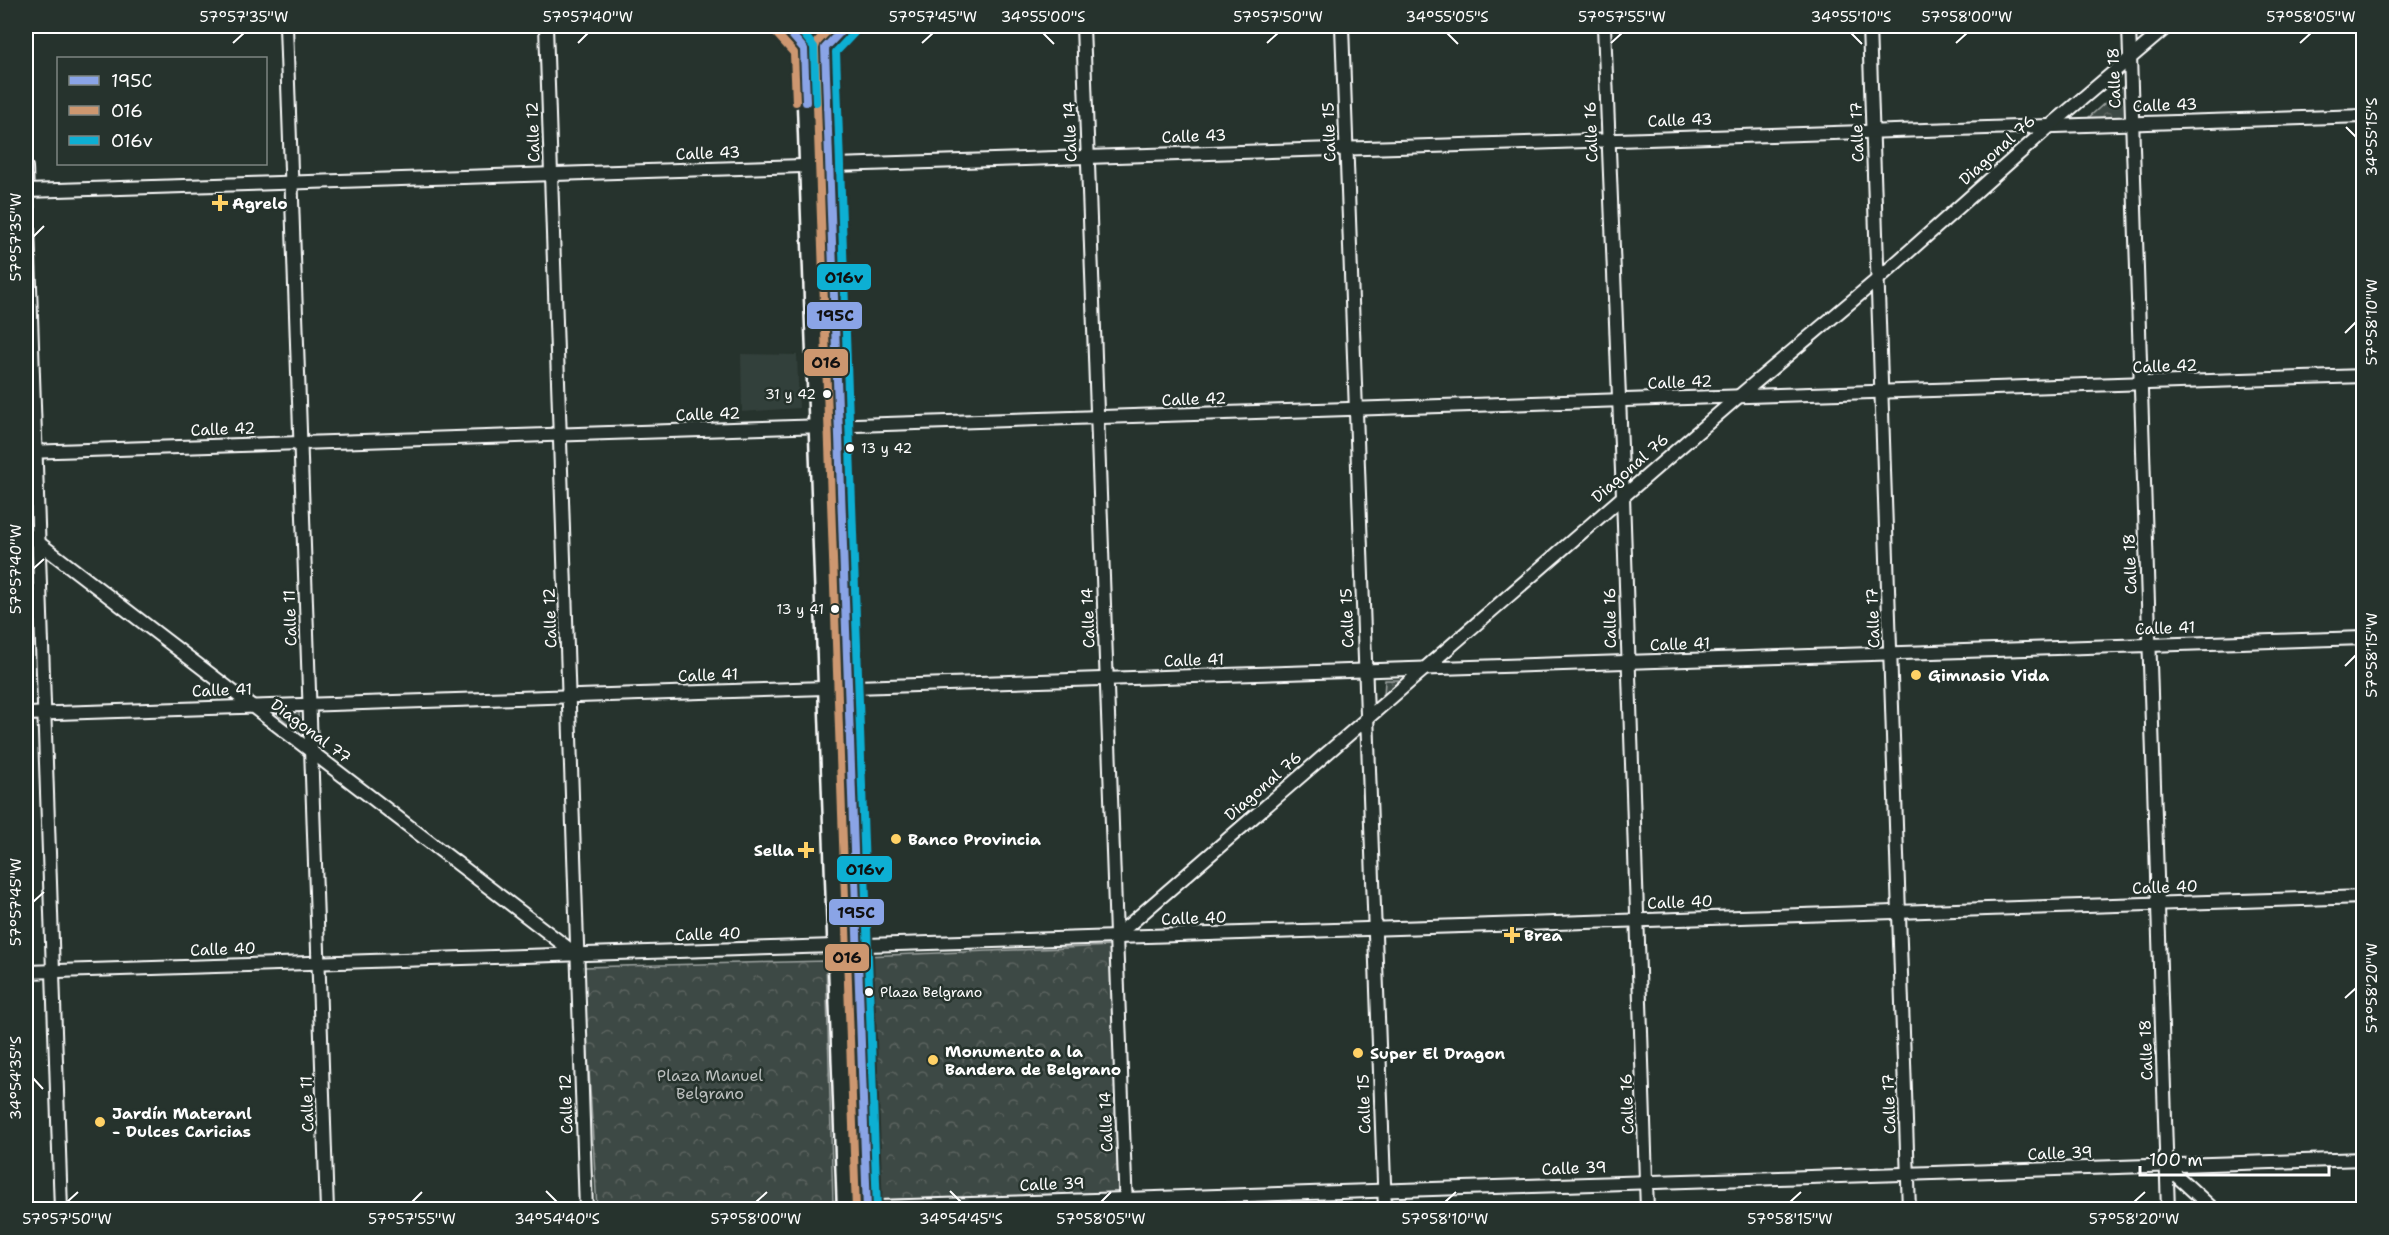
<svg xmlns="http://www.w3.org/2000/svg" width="2389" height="1235" font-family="'Shantell Sans',sans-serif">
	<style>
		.built { fill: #333f3a }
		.park { fill: url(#park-crowns); stroke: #9ea4a2; stroke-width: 1.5 }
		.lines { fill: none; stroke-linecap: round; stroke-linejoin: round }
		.minor-casing { stroke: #fff; stroke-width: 16 }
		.major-casing { stroke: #fff; stroke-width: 21 }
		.minor { stroke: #26332d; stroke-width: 12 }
		.major { stroke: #26332d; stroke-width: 16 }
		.bus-1-casing { stroke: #26332d; stroke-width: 12 }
		.bus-2-casing { stroke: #26332d; stroke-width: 12 }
		.bus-3-casing { stroke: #26332d; stroke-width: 12 }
		.bus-1 { stroke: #8aa4e6; stroke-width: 8 }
		.bus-2 { stroke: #cd976f; stroke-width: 8 }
		.bus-3 { stroke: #0dafd3; stroke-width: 8 }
		.ticks { fill: none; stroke: #fff; stroke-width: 2 }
		.poi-dot { fill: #ffd166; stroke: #26332d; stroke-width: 2 }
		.bus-dot { fill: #fff; stroke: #26332d; stroke-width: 2 }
		.labels { text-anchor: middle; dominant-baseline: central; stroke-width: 5; stroke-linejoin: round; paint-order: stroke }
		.bus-label { font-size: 14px; fill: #fff; stroke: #26332d; text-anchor: end }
		.street-label { font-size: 16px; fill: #fff; stroke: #26332d }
		.poi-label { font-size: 16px; font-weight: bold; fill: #fff; stroke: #26332d; text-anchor: start }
		.park-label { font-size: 16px; fill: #bbbfbe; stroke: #26332d }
		.line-badge { stroke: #26332d; stroke-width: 2 }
		.pale-badge-label { font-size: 16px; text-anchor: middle; font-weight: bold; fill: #111 }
		.neatline { fill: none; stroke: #fff; stroke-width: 2 }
		.ticks-label { font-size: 15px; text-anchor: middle; fill: #fff }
	</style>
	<defs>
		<pattern id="park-crowns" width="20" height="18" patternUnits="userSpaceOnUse" patternTransform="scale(1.5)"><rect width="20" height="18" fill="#3e4944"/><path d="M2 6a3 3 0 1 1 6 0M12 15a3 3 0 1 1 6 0" fill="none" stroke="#5b6460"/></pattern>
	</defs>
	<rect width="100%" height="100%" fill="#26332d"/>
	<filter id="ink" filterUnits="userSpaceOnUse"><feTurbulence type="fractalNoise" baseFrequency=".0167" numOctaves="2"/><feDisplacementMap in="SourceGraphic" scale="12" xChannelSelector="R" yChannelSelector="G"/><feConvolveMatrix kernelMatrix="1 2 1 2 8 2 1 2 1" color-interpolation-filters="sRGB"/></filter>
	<g filter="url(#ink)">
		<path class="built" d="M 741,354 L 797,355 L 799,408 L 742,412 Z"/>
		<g class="park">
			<path d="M 2126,84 L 2126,117 L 2087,119 Z"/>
			<path d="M 1385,680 L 1402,680 L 1384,696 Z"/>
			<path d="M 299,712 L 300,734 L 276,713 Z"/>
			<path d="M 1112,946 L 1118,1194 L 873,1200 L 864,956 Z"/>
			<path d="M 826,961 L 833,1201 L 597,1209 L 583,967 Z"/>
		</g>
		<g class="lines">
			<g class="minor-casing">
				<g id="minor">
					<path d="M 286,26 L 327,1210"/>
					<path d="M 546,26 L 586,1210"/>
					<path d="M 1083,26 L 1126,1210"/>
					<path d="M 1342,26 L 1385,1210"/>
					<path d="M 1604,26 L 1623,496 L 1647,1210"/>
					<path d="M 1869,26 L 1909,1210"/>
					<path d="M 2129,26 L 2168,1210"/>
					<path d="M 26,167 L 61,1210"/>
					<path d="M 26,191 L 2364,116"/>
					<path d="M 26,452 L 2364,376"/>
					<path d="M 26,533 L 577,955"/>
					<path d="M 26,714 L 2364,638"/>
					<path d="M 1115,937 L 1738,397 L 1878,279 L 2050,126 L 2168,26"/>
					<path d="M 26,972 L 2364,897"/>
					<path d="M 2166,1166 L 2214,1210"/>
					<path d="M 786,1210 L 2364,1159"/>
				</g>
			</g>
			<g class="major-casing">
				<g id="major">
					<path d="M 784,26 L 804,49"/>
					<path d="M 825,48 L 867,1210"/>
					<path d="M 804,49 L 846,1210"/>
					<path d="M 814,49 L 825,48 L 846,26"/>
				</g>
			</g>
			<use href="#minor" class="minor"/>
			<use href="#major" class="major"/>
			<g class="bus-1-casing">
				<g id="bus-1">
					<path d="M 784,26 L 804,49 L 806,102"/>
					<path d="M 846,26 L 825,48 L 867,1210"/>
				</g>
			</g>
			<g class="bus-2-casing">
				<g id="bus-2">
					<path d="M 832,26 L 817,42 L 815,48 L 856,1210"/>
					<path d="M 776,33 L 794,53 L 796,102"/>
				</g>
			</g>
			<g class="bus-3-casing">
				<g id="bus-3">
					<path d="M 797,26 L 814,47 L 816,102"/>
					<path d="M 854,33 L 836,52 L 877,1210"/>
				</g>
			</g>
			<use href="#bus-1" class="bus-1"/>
			<use href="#bus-2" class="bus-2"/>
			<use href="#bus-3" class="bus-3"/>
		</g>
	</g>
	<path class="ticks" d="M 1043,33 L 1054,44M 1447,33 L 1458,44M 1851,33 L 1862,44M 233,43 L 244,33M 578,43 L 588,33M 922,43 L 933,33M 1267,43 L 1278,33M 1611,43 L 1622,33M 1956,43 L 1967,33M 2300,43 L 2311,33M 2346,127 L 2356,137M 33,237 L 44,226M 2345,333 L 2356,322M 33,569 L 44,559M 2345,666 L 2356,655M 33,902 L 44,892M 2345,998 L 2356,988M 33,1078 L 43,1089M 546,1191 L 557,1202M 950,1191 L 961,1202M 67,1202 L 78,1192M 412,1202 L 422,1192M 756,1202 L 767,1192M 1101,1202 L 1111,1192M 1445,1202 L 1456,1192M 1790,1202 L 1801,1192M 2134,1202 L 2145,1192"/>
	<g class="poi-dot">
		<path d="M217 194h6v6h6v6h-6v6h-6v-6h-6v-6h6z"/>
		<circle cx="1916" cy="675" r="6"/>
		<circle cx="896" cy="839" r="6"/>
		<path d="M803 841h6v6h6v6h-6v6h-6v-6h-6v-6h6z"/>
		<path d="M1509 926h6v6h6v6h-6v6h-6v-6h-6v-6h6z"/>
		<circle cx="1358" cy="1053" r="6"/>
		<circle cx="933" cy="1060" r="6"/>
		<circle cx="100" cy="1122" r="6"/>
	</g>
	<g class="bus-dot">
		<circle cx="827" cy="394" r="5"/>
		<circle cx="850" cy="448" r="5"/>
		<circle cx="835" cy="609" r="5"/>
		<circle cx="869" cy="992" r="5"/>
	</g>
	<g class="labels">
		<g class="bus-label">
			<text x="816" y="394">31 y 42</text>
			<text x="861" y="448" text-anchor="start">13 y 42</text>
			<text x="824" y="609">13 y 41</text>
			<text x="880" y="992" text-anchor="start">Plaza Belgrano</text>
		</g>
		<g class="street-label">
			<text transform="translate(2114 78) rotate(-92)">Calle 18</text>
			<text transform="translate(2165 105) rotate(-2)">Calle 43</text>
			<text transform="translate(1680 120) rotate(-2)">Calle 43</text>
			<text transform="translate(533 132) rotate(-92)">Calle 12</text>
			<text transform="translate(1070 132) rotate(-92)">Calle 14</text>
			<text transform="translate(1329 132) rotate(-92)">Calle 15</text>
			<text transform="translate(1591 132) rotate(-92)">Calle 16</text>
			<text transform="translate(1857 132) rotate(-92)">Calle 17</text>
			<text transform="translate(1194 136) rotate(-2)">Calle 43</text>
			<text transform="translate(1997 150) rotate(-42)">Diagonal 76</text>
			<text transform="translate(708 153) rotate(-2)">Calle 43</text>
			<text transform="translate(2165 366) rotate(-2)">Calle 42</text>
			<text transform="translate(1680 382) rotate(-2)">Calle 42</text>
			<text transform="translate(1194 399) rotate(-2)">Calle 42</text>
			<text transform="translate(708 414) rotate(-2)">Calle 42</text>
			<text transform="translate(223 429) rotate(-2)">Calle 42</text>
			<text transform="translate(1630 468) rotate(-41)">Diagonal 76</text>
			<text transform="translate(2130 564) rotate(-92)">Calle 18</text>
			<text transform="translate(290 618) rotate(-92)">Calle 11</text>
			<text transform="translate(550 618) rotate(-92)">Calle 12</text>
			<text transform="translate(1088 618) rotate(-92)">Calle 14</text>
			<text transform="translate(1347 618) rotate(-92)">Calle 15</text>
			<text transform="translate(1610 618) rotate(-91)">Calle 16</text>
			<text transform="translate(1873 618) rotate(-92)">Calle 17</text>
			<text transform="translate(2165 628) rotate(-2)">Calle 41</text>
			<text transform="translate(1680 644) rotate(-2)">Calle 41</text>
			<text transform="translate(1194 660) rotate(-2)">Calle 41</text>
			<text transform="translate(708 675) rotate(-2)">Calle 41</text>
			<text transform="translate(222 690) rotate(-2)">Calle 41</text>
			<text transform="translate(311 731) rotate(37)">Diagonal 77</text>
			<text transform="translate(1263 786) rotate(-41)">Diagonal 76</text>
			<text transform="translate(2165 887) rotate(-2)">Calle 40</text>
			<text transform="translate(1680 902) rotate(-2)">Calle 40</text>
			<text transform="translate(1194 918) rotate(-2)">Calle 40</text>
			<text transform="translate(708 934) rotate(-2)">Calle 40</text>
			<text transform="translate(223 949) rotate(-2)">Calle 40</text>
			<text transform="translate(2146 1050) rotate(-92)">Calle 18</text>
			<text transform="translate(307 1104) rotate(-92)">Calle 11</text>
			<text transform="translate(566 1104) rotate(-92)">Calle 12</text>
			<text transform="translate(1364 1104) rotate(-92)">Calle 15</text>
			<text transform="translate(1627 1104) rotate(-92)">Calle 16</text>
			<text transform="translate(1889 1104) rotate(-92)">Calle 17</text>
			<text transform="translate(1106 1122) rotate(-92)">Calle 14</text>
			<text transform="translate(2060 1153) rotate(-2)">Calle 39</text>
			<text transform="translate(1574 1168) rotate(-2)">Calle 39</text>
			<text transform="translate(1052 1184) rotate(-2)">Calle 39</text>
		</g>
		<g class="poi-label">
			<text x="232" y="203">Agrelo</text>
			<text x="1928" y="675">Gimnasio Vida</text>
			<text x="908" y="839">Banco Provincia</text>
			<text x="794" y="850" text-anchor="end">Sella</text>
			<text x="1524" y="935">Brea</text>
			<text x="945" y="1051">Monumento a la<tspan x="945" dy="18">Bandera de Belgrano</tspan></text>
			<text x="1370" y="1053">Super El Dragon</text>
			<text x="112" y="1113">Jardín Materanl<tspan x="112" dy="18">- Dulces Caricias</tspan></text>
		</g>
		<g class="park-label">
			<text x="710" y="1075">Plaza Manuel<tspan x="710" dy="18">Belgrano</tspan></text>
		</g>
	</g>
	<g class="line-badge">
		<rect x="816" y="263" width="56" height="28" rx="6" fill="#0dafd3"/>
		<rect x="806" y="301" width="57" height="29" rx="6" fill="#8aa4e6"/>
		<rect x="803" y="348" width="46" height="29" rx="6" fill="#cd976f"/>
		<rect x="836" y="855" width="57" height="28" rx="6" fill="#0dafd3"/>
		<rect x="828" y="898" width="57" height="28" rx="6" fill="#8aa4e6"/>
		<rect x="824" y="943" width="46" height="29" rx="6" fill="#cd976f"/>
	</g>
	<g class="pale-badge-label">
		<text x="844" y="283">O16v</text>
		<text x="835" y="321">195C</text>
		<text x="826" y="368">O16</text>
		<text x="865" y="875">O16v</text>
		<text x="856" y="918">195C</text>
		<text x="847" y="963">O16</text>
	</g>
	<rect width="2389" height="1235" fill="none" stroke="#26332d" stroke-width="66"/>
	<rect x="57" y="57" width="210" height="108" fill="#26332d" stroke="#7d8581" stroke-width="1.5"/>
	<rect x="69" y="76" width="30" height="9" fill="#8aa4e6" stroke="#7d8581" stroke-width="1.5"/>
	<text x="111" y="87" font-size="18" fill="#ffffff">195C</text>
	<rect x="69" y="106" width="30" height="9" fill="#cd976f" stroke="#7d8581" stroke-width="1.5"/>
	<text x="111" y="117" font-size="18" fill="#ffffff">O16</text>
	<rect x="69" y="136" width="30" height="9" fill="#0dafd3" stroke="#7d8581" stroke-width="1.5"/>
	<text x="111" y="147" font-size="18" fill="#ffffff">O16v</text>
	<path d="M2140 1166v9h189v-9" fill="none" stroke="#ffffff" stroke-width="3"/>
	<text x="2149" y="1166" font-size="18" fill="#ffffff" stroke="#26332d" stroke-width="4.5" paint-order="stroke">100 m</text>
	<rect x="33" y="33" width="2323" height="1169" class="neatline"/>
	<g class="ticks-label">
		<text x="244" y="22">57°57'35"W</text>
		<text x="588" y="22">57°57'40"W</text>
		<text x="933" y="22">57°57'45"W</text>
		<text x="1043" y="22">34°55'00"S</text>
		<text x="1278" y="22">57°57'50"W</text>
		<text x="1447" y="22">34°55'05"S</text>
		<text x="1622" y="22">57°57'55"W</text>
		<text x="1851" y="22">34°55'10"S</text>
		<text x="1967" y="22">57°58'00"W</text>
		<text x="2311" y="22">57°58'05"W</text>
		<text transform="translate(2372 137) rotate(-90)" y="5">34°55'15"S</text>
		<text transform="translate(16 237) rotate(-90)" y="5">57°57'35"W</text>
		<text transform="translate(2372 322) rotate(-90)" y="5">57°58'10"W</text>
		<text transform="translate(16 569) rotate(-90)" y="5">57°57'40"W</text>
		<text transform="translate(2372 655) rotate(-90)" y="5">57°58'15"W</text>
		<text transform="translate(16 902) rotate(-90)" y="5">57°57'45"W</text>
		<text transform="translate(2372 988) rotate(-90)" y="5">57°58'20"W</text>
		<text transform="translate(16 1078) rotate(-90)" y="5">34°54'35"S</text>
		<text x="67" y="1224">57°57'50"W</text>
		<text x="412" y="1224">57°57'55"W</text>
		<text x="557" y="1224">34°54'40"S</text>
		<text x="756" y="1224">57°58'00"W</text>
		<text x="961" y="1224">34°54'45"S</text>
		<text x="1101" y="1224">57°58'05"W</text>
		<text x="1445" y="1224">57°58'10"W</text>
		<text x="1790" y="1224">57°58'15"W</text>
		<text x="2134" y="1224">57°58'20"W</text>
	</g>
</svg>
